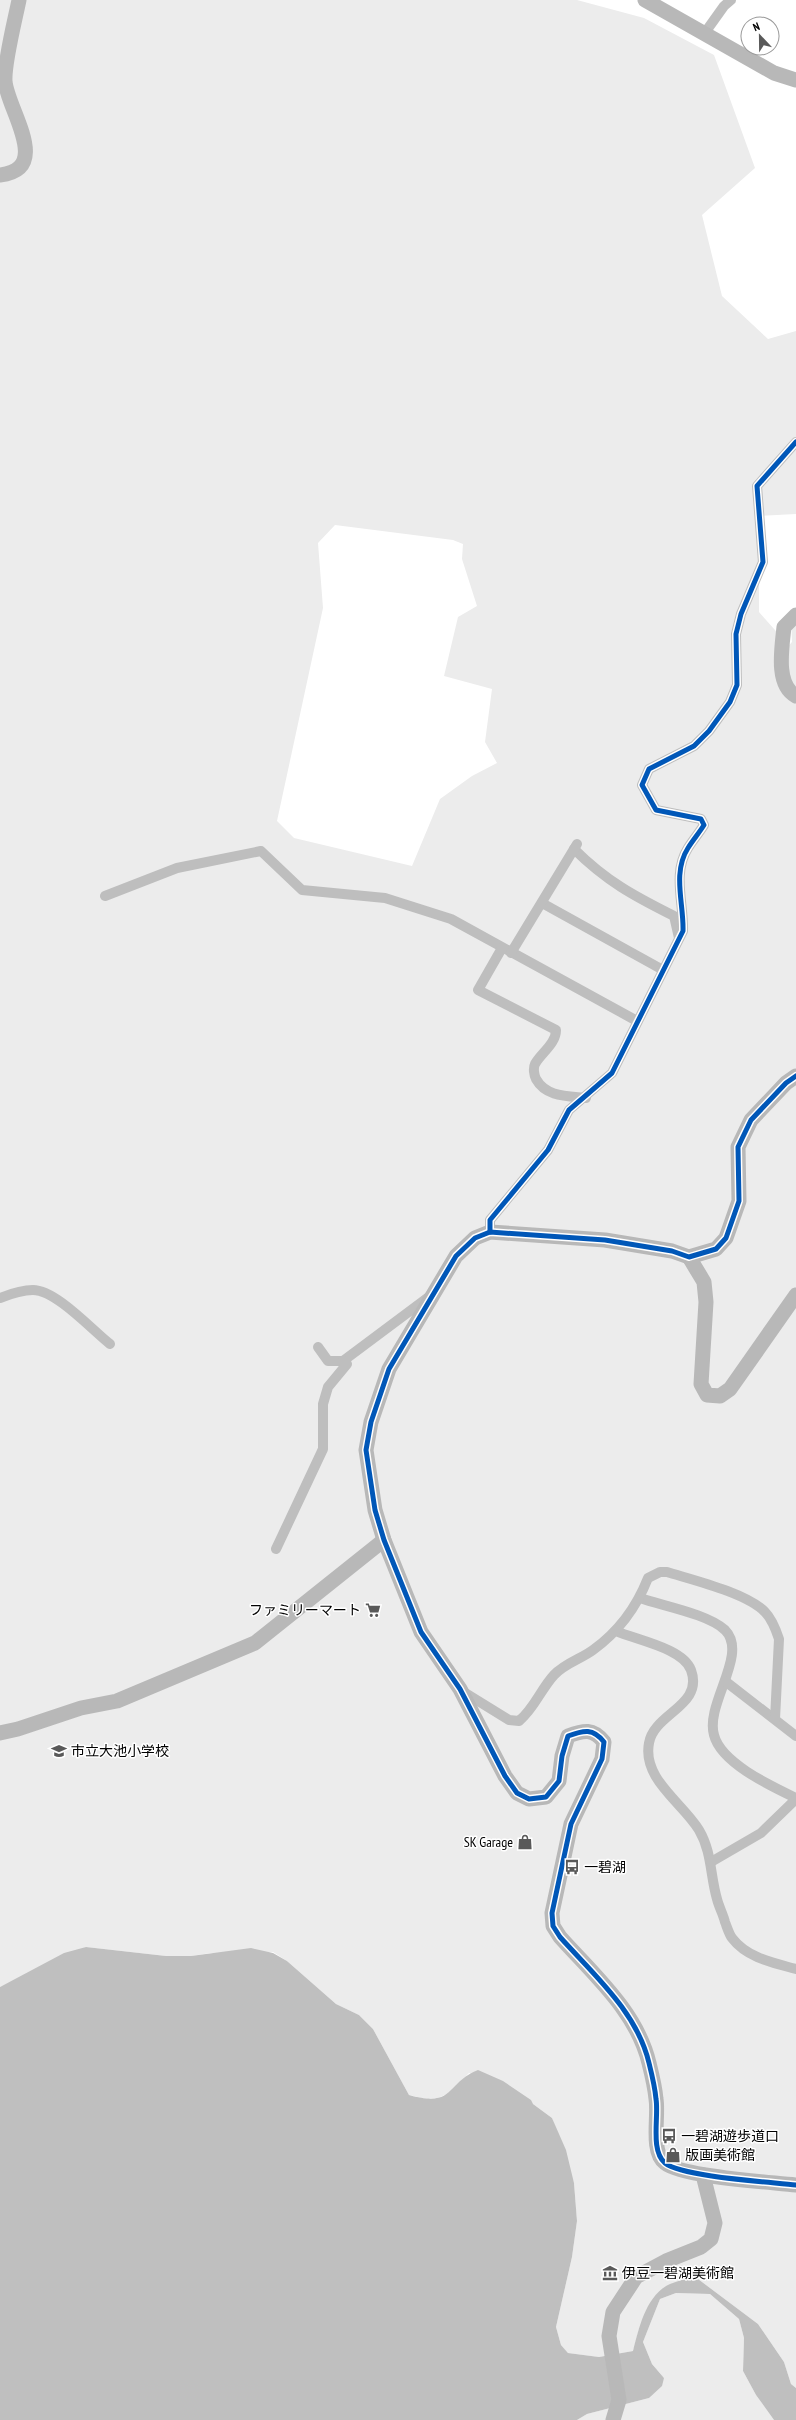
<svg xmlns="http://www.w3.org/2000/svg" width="796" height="2420" font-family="'PT Sans Narrow','Noto Sans JP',sans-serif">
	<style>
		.green { fill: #ececec; fill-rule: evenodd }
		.water { fill: #bfbfbf }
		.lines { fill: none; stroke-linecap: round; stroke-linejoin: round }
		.street { stroke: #bebebe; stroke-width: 10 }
		.secondary { stroke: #b8b8b8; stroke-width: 15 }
		.cycleway-casing { stroke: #fff; stroke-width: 8 }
		.cycleway { stroke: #0057b8; stroke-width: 5 }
		.labels { text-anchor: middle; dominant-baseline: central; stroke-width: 3; stroke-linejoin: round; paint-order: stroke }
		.poi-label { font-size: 14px; fill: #000; stroke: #fff; text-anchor: start }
	</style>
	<rect width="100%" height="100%" fill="#fff"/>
	<g class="green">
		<path d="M 0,0 L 577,0 L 644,18 L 714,55 L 755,168 L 702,215 L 722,296 L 768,339 L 796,331 L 796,514 L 759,516 L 759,612 L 783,639 L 783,652 L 792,642 L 791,617 L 796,616 L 796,2388 L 791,2384 L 784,2362 L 758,2324 L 694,2276 L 669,2285 L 639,2329 L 633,2351 L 599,2357 L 568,2353 L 561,2345 L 556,2327 L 572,2257 L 577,2221 L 574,2183 L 552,2118 L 533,2104 L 469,2073 C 447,2096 441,2104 409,2095 L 373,2029 L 359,2015 L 336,2004 L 287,1961 L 273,1952 L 211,1953 L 191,1956 L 166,1956 L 86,1947 L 0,1987 ZM 335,525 L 453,540 L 463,544 L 462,559 L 477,606 L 458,617 L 444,676 L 492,689 L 485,742 L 497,763 L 472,776 L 440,799 L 412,866 L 294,838 L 277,821 L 323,608 L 318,543 Z"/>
		<path d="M 676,2293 L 710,2294 L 739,2319 L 744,2338 L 743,2371 L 756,2395 L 774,2420 L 577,2420 L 587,2414 L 649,2398 L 664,2378 L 652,2364 L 643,2342 L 660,2299 Z"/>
	</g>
	<path class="water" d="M 86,1947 L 166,1956 L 191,1956 L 251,1948 L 273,1953 L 287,1961 L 336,2004 L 359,2015 L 373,2029 L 409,2095 C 456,2108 445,2083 478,2070 L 503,2081 L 531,2100 L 533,2104 L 552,2118 L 566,2150 L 574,2183 L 577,2221 L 572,2257 L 556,2327 L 561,2345 L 568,2353 L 599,2357 L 633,2351 C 639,2328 646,2295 670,2284 C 677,2281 686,2279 694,2276 L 758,2324 L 784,2362 L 791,2384 L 796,2388 L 796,2420 L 774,2420 L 756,2395 L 743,2371 L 744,2338 L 739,2319 L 710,2294 L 676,2293 L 660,2299 L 643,2342 L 652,2364 L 664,2378 L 662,2386 L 649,2398 L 587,2414 L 577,2420 L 0,2420 L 0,1987 L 64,1953 Z"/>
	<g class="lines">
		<g class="street">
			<path d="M 704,34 L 724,6 L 731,0"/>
			<path d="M 574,849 C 606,881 634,896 674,916 L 679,938"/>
			<path d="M 105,896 L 177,868 L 261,851 L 302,890 L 385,898 L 451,919 L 637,1021"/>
			<path d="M 542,903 L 663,970"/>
			<path d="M 502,948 L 478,990 L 556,1030 C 556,1044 541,1053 535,1064 C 533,1068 534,1075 536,1079 C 546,1097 567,1096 586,1098"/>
			<path d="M 511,953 L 577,844"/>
			<path d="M 490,1232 L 490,1220 L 548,1150 L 569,1110 L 612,1073 L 683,931 C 684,904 672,873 688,848 C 693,840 699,833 704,825 L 701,819 L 656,810 L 642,785 L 649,769 L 694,746 L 709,731 L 730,702 L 737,685 L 736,634 L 741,614 L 763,562 L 757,486 L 796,442"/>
			<path d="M 0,1298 C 10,1294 21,1290 33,1290 C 56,1290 92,1330 110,1344"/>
			<path d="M 318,1347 L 328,1361 L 343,1361 L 430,1296"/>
			<path d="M 276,1549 L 323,1449 L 323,1404 L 328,1387 L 347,1364 L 343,1361"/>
			<path d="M 640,1598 C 663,1606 708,1614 725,1630 C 749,1654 705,1704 714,1735 C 721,1763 771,1786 796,1798"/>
			<path d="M 616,1631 C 636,1640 683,1648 691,1670 C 704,1706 654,1713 649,1743 C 642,1779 683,1803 699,1830 C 712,1852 710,1875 717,1899 C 719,1907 723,1914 725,1922 C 727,1927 729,1934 732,1938 C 747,1958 774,1963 796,1969"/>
			<path d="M 725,1681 L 796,1736"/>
			<path d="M 462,1691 L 509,1720 L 519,1721 C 534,1709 541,1689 554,1675 C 565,1663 581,1659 593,1650 C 618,1632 637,1606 648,1578 L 660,1572 L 667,1572 C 693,1580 747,1593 765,1612 C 772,1619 776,1630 779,1639 L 775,1719"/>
			<path d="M 711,1862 L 761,1833 L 796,1799"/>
		</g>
		<g class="secondary">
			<path d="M 645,0 L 774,73 L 796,80"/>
			<path d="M 0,175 C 53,169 7,109 5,81 C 4,63 15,20 19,0"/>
			<path d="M 796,615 L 784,627 C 782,647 775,685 796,696"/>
			<path d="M 796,1076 L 786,1083 L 751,1120 L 738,1147 L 739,1201 L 726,1238 L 716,1249 L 689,1257 L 672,1251 L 605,1240 L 490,1232 L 475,1238 L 456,1256 L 389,1369 L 371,1422 L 366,1450 L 375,1510 L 384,1540 L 421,1632 L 460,1689 L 505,1776 L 517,1793 L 529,1799 L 546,1797 L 559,1781 L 562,1756 L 568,1736 C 584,1730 593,1728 604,1742 L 602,1759 L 571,1824 L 552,1913 L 553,1926 L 560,1937 C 594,1975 637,2012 649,2063 C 652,2075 655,2087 656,2099 C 659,2116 650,2151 665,2163 C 682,2177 771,2182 796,2185"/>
			<path d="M 689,1257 L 704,1282 L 706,1302 L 701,1384 L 707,1395 L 720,1396 L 730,1389 L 796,1295"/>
			<path d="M 0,1733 L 18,1729 L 81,1708 L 117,1701 L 255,1643 L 384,1540"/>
			<path d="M 613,2420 L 619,2400 L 609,2336 L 613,2312 L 636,2277 L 666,2261 L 701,2247 L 711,2239 L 715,2223 L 703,2175"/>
		</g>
		<g class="cycleway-casing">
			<g id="cycleway">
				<path d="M 796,1076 L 786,1083 L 751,1120 L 738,1147 L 739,1201 L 726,1238 L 716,1249 L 689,1257 L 672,1251 L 605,1240 L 490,1232 L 475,1238 L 456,1256 L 389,1369 L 371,1422 L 366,1450 L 375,1510 L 384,1540 L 421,1632 L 460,1689 L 505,1776 L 517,1793 L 529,1799 L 546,1797 L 559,1781 L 562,1756 L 568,1736 C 584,1730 593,1728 604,1742 L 602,1759 L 571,1824 L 552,1913 L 553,1926 L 560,1937 C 594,1975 637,2012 649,2063 C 652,2075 655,2087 656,2099 C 659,2116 650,2151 665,2163 C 682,2177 771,2182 796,2185"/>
				<path d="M 490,1232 L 490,1220 L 548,1150 L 569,1110 L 612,1073 L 683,931 C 684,904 672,873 688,848 C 693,840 699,833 704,825 L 701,819 L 656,810 L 642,785 L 649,769 L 694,746 L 709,731 L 730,702 L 737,685 L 736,634 L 741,614 L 763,562 L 757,486 L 796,442"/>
			</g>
		</g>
		<use href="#cycleway" class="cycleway"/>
	</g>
	<defs>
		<g id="supermarket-bare" transform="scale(1.2)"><path d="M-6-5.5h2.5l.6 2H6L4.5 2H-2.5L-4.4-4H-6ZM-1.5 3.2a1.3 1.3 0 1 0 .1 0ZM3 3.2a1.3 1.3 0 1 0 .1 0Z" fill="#595959" stroke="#fff" stroke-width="2.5" paint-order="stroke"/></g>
		<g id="school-bare" transform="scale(1.2)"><path d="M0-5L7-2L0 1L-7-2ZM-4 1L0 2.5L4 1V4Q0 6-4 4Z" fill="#595959" stroke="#fff" stroke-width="2.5" paint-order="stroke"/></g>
		<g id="shop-bare" transform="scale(1.2)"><path d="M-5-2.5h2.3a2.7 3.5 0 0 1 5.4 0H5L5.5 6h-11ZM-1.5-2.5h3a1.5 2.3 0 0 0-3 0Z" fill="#595959" stroke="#fff" stroke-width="2.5" paint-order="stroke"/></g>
		<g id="bus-bare" transform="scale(1.2)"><path d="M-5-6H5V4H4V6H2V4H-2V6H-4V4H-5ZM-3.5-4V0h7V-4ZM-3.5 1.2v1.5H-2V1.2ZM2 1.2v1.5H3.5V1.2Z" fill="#595959" stroke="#fff" stroke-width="2.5" paint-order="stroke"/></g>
		<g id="museum-bare" transform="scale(1.2)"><path d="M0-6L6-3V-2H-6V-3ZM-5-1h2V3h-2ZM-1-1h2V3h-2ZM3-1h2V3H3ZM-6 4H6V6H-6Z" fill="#595959" stroke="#fff" stroke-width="2.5" paint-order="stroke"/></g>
	</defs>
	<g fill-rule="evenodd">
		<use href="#supermarket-bare" x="373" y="1610"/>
		<use href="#school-bare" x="59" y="1751"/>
		<use href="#shop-bare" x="525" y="1842"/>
		<use href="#bus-bare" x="572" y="1867"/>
		<use href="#bus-bare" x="669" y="2136"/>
		<use href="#shop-bare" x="673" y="2155"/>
		<use href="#museum-bare" x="610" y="2273"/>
	</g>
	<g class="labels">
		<g class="poi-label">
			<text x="361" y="1610" text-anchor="end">ファミリーマート</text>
			<text x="71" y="1751">市立大池小学校</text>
			<text x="513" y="1842" text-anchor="end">SK Garage</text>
			<text x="584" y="1867">一碧湖</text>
			<text x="681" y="2136">一碧湖遊歩道口</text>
			<text x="685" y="2155">版画美術館</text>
			<text x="622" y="2273">伊豆一碧湖美術館</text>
		</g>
	</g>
	<g transform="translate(760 36) rotate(338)"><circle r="19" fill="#ffffff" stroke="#999999"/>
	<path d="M0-3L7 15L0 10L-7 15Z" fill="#595959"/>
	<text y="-6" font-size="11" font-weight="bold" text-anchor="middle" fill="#000000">N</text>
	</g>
</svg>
